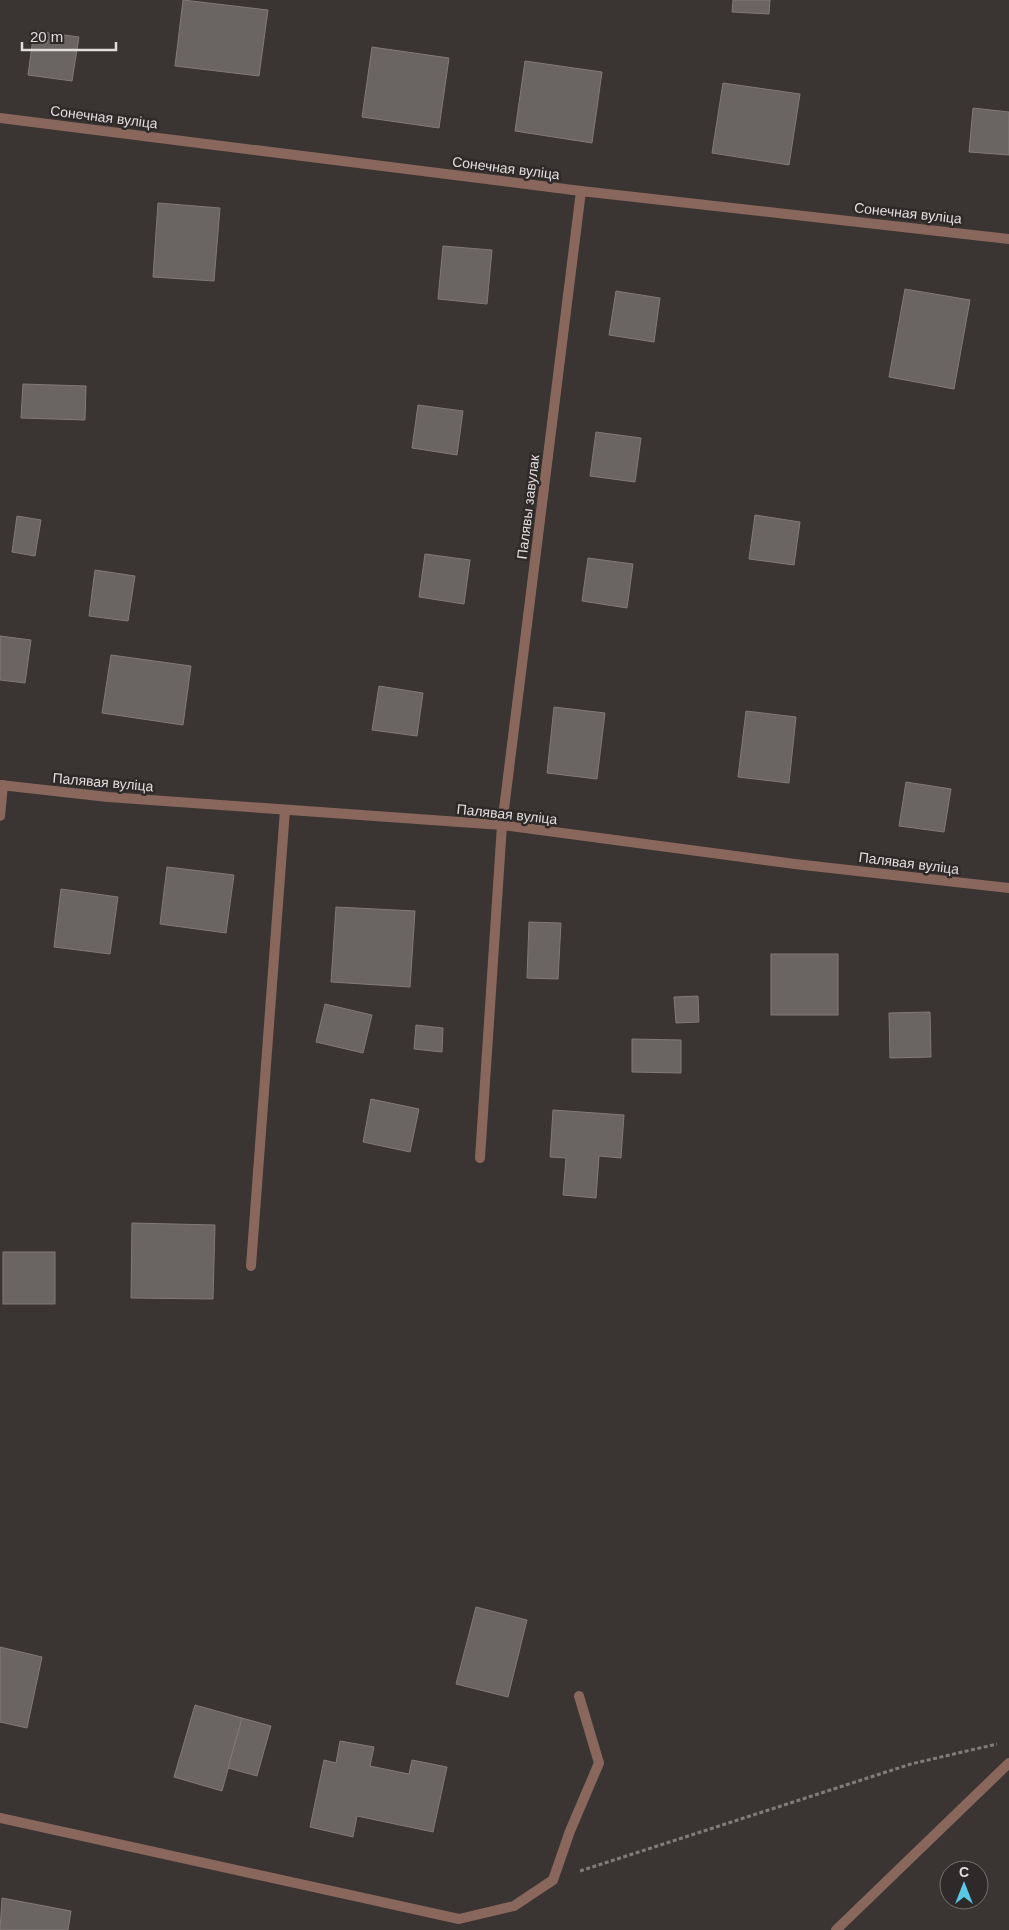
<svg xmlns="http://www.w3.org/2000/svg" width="1009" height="1930" font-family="Arial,sans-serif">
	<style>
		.building { fill: #6a6462; stroke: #817a78 }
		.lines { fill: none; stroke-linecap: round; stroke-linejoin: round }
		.path { stroke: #817c7a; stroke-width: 3; stroke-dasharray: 4 2.5; stroke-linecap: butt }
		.service { stroke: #8a675d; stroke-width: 10 }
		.minor { stroke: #8a675d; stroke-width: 10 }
		.labels { text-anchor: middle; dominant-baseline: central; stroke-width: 5; stroke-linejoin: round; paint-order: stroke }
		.street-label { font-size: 14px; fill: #e1dddc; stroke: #2f2a29 }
	</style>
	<rect width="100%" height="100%" fill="#3a3432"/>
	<g class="building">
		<path d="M 183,0 L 268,10 L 259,76 L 175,66 Z"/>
		<path d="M 733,0 L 770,0 L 769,14 L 732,12 Z"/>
		<path d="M 34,31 L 79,37 L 72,81 L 28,75 Z"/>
		<path d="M 372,47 L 449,58 L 439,128 L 362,117 Z"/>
		<path d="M 525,61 L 602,72 L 592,143 L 515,131 Z"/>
		<path d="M 723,83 L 800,94 L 789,165 L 712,153 Z"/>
		<path d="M 973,108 L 1009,112 L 1009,155 L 969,152 Z"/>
		<path d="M 158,203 L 220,208 L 214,281 L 153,277 Z"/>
		<path d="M 443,246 L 492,250 L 487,304 L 438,299 Z"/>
		<path d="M 905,289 L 970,300 L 954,389 L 889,377 Z"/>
		<path d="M 616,291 L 660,298 L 654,342 L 609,335 Z"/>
		<path d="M 23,384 L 86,386 L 85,420 L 21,418 Z"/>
		<path d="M 418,405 L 463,411 L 457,455 L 412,448 Z"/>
		<path d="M 596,432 L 641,438 L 635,482 L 590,476 Z"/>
		<path d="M 755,515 L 800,522 L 794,565 L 749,559 Z"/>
		<path d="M 17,516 L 41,520 L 35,556 L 12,552 Z"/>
		<path d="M 425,554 L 470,560 L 464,604 L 419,597 Z"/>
		<path d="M 588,558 L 633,564 L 627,608 L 582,601 Z"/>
		<path d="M 95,570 L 135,576 L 128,621 L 89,616 Z"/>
		<path d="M 0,636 L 31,640 L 25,683 L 0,680 Z"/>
		<path d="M 111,655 L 191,666 L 183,725 L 102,713 Z"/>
		<path d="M 379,686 L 423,693 L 417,736 L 372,730 Z"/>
		<path d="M 554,707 L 605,713 L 597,779 L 547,773 Z"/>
		<path d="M 746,711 L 796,717 L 789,783 L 738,777 Z"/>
		<path d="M 906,782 L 951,789 L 944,832 L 899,826 Z"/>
		<path d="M 167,867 L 234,875 L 226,933 L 160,924 Z"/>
		<path d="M 61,889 L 118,897 L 110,954 L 54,947 Z"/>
		<path d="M 336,907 L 415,911 L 410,987 L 331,982 Z"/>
		<path d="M 529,922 L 561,923 L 558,979 L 527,978 Z"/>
		<rect x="771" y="954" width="67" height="61"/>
		<path d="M 698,996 L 699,1022 L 676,1023 L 674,997 Z"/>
		<path d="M 325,1004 L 372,1015 L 363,1053 L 316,1042 Z"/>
		<path d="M 930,1012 L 931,1057 L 890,1058 L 889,1013 Z"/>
		<path d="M 416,1025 L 443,1028 L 442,1052 L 414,1049 Z"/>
		<path d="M 632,1039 L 681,1040 L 681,1073 L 632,1072 Z"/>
		<path d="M 371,1099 L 419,1109 L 410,1152 L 363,1142 Z"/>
		<path d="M 553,1110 L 624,1115 L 621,1158 L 599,1156 L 596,1198 L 563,1195 L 566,1158 L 550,1157 Z"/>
		<path d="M 132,1223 L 215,1225 L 213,1299 L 131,1298 Z"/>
		<rect x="3" y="1252" width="52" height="52"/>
		<path d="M 476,1607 L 527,1620 L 508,1697 L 456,1684 Z"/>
		<path d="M 0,1647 L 42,1657 L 27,1728 L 0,1722 Z"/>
		<path d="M 195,1705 L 242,1718 L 222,1791 L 174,1777 Z"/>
		<path d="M 242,1718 L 271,1726 L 257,1776 L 228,1768 Z"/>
		<path d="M 340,1741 L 374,1747 L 370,1766 L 409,1774 L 412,1760 L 447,1767 L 433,1832 L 357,1816 L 353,1837 L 310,1827 L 324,1760 L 336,1763 Z"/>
		<path d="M 2,1898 L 71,1911 L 68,1930 L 0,1930 Z"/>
	</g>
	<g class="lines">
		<path class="path" d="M 580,1871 L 911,1764 L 997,1744"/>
		<g class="service">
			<path d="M 0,816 L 3,785"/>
			<path d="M 480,1158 L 502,825"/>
			<path d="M 251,1266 L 285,810"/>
		</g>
		<g class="minor">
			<path d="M 0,118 L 581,191 L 1009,239"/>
			<path d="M 0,785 L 108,797 L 502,825 L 795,864 L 1009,888"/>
			<path d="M 502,825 L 581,191"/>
			<path d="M 0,1818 L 459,1919 L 514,1906 L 553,1880 L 570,1831 L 599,1763 L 579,1696"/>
			<path d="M 836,1930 L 1009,1763"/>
		</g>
	</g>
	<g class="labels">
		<g class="street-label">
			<text transform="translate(104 117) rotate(7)">Сонечная вуліца</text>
			<text transform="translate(506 168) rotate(7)">Сонечная вуліца</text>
			<text transform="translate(908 213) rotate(6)">Сонечная вуліца</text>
			<text transform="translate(528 507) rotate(-83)">Палявы завулак</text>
			<text transform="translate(103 782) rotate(5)">Палявая вуліца</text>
			<text transform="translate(507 814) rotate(6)">Палявая вуліца</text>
			<text transform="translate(909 863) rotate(7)">Палявая вуліца</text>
		</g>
	</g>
	<g transform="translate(964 1885)"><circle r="24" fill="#2f2a29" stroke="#767271"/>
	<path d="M0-4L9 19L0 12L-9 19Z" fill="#58c8e4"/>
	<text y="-8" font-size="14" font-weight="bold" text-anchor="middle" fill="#e1dddc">С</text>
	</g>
	<path d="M22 42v8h94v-8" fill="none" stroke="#e1dddc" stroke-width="2.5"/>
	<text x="30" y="42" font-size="15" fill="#e1dddc" stroke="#2f2a29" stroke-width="4" paint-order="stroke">20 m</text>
</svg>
